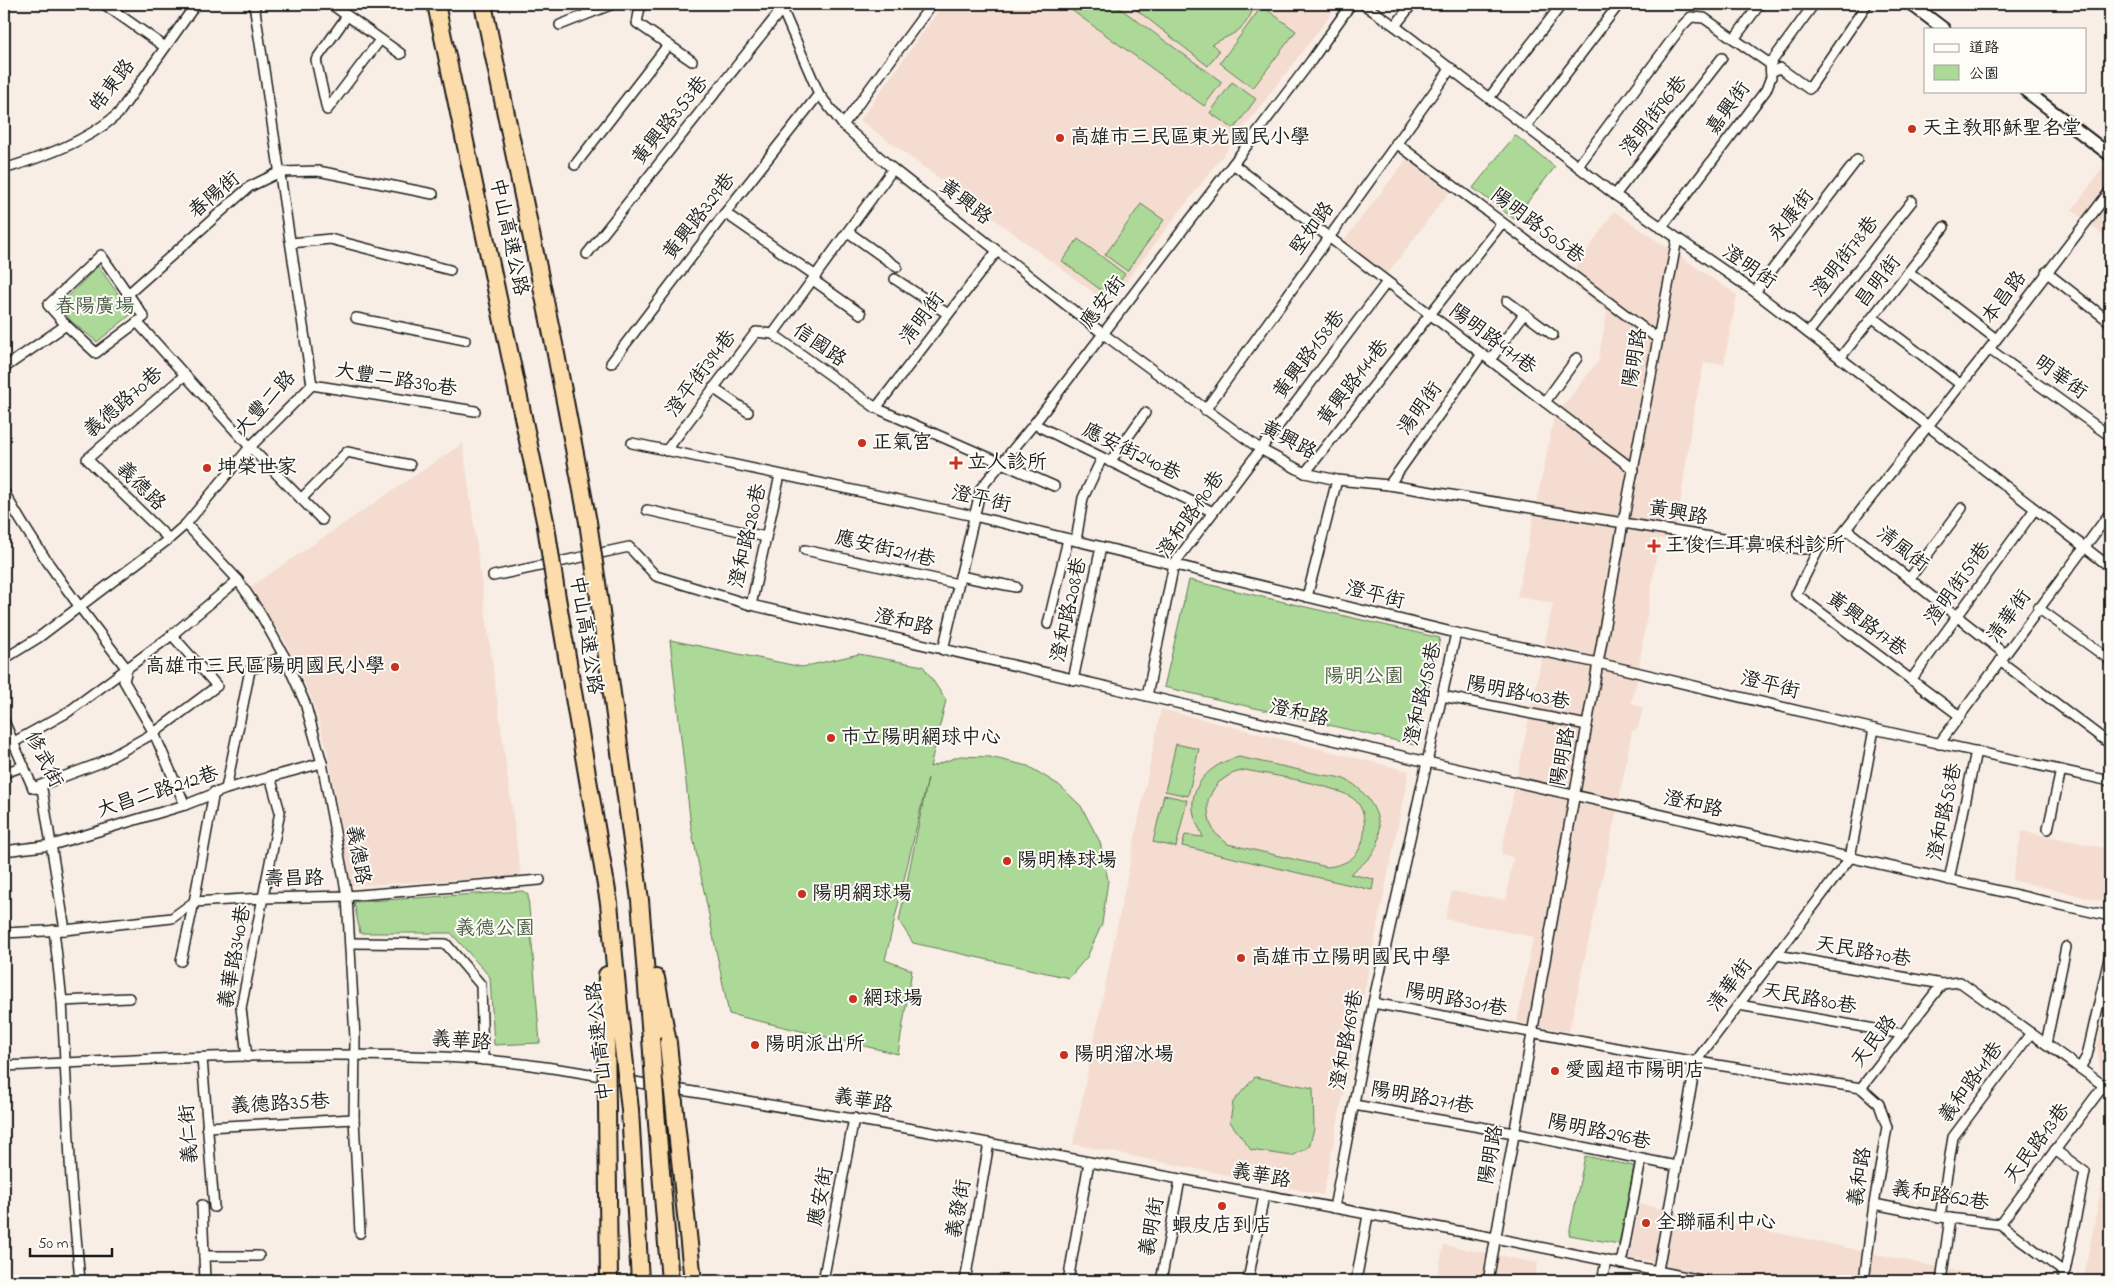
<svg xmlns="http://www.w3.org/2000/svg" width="2114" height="1285" font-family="'Indie Flower','LXGW WenKai TC',sans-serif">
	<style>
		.built { fill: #f4ddd0 }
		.green { fill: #acd997; stroke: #647a5a; fill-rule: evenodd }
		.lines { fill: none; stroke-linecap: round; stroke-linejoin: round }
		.minor-casing { stroke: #1c1c1c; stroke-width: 12 }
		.tertiary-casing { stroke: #1c1c1c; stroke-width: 15 }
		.motorway-casing { stroke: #1c1c1c; stroke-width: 20 }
		.minor { stroke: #fdfcf7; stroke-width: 9 }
		.tertiary { stroke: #fdfcf7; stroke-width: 11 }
		.motorway { stroke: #fddcac; stroke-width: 16 }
		.motorway-bridge-casing { stroke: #1c1c1c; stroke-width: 20; stroke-linecap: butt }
		.motorway-bridge { stroke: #fddcac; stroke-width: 16 }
		.poi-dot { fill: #c8321e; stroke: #fdfcf7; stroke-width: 2 }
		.labels { text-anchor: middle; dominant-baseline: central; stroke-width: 4; stroke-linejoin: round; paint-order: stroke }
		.street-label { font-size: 20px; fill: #1c1c1c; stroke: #fdfcf7 }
		.poi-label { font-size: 20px; fill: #1c1c1c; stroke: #fdfcf7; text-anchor: start }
		.park-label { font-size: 20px; fill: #4e5e47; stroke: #fdfcf7 }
	</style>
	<rect width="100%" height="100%" fill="#f9eee5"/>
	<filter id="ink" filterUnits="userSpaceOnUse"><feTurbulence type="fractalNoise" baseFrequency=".02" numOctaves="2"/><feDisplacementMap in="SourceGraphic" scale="10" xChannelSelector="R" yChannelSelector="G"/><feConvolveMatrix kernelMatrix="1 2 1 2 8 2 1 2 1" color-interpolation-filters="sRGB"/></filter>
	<g filter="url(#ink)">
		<g class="built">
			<path d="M 943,4 L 1339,4 L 1109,304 L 860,120 Z"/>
			<path d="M 2110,158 L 2110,241 L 2072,210 Z"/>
			<path d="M 1406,160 L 1413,162 L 1450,191 L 1385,277 L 1341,244 Z"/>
			<path d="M 1614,211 L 1737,295 L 1724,364 L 1704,363 L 1693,415 L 1675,540 L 1659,539 L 1637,680 L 1631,703 L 1643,708 L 1638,728 L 1632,731 L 1619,800 L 1569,1032 L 1517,1022 L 1533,937 L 1445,919 L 1452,891 L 1506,900 L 1513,857 L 1501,854 L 1553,603 L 1517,597 L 1554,418 L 1598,361 L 1607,312 L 1567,280 Z"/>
			<path d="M 463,443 L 521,876 L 351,886 L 327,749 L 312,700 L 286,643 L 250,587 Z"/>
			<path d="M 1161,709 L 1409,771 L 1323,1195 L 1073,1144 Z"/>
			<path d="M 2022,831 L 2110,849 L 2110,896 L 2102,901 L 2012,880 Z"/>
			<path d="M 2110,993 L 2110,1079 L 2101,1074 L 2097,1047 Z"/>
			<path d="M 2110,1143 L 2110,1281 L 2083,1281 Z"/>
			<path d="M 1640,1204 L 1688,1214 L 2003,1281 L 1662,1281 L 1665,1263 L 1629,1258 Z"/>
			<path d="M 1444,1245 L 1538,1263 L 1534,1281 L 1436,1281 Z"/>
		</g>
		<g class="green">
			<path d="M 1063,4 L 1114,4 L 1222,82 L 1204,106 Z"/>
			<path d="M 1129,4 L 1255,4 C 1245,31 1237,32 1212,44 L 1219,51 L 1208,66 Z"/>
			<path d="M 1262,6 L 1296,31 L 1253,88 L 1220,63 Z"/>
			<path d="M 1232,82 L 1256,99 L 1234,129 L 1210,113 Z"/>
			<path d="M 1515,135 L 1555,167 L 1514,219 L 1473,188 Z"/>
			<path d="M 1141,204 L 1164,220 L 1127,271 L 1105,255 Z"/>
			<path d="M 1078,239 L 1125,274 L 1109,296 L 1062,261 Z"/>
			<path d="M 98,266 L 121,298 L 134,312 L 97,342 L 71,321 L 60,305 Z"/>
			<path d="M 1189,580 L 1440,638 L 1415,745 L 1164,687 Z"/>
			<path d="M 670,640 L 802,667 L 859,654 L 923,666 L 946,700 L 930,767 L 960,756 L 990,757 L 1028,766 L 1059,785 L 1081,806 L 1100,842 L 1108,880 L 1102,924 L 1087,957 L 1069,978 L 913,943 L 899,921 L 928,778 L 885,960 L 912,970 L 898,1054 L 729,1014 L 691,827 Z"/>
			<path d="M 1176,744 L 1199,749 L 1188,796 L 1165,791 Z"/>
			<path d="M 1239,757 C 1265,763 1292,768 1318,774 C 1327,776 1340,776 1348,781 C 1368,791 1385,820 1378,843 C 1373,857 1362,865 1350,874 L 1374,879 L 1372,890 L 1182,846 L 1185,835 L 1203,837 C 1201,831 1197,825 1195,819 C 1185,788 1210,763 1239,757 ZM 1245,770 C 1270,775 1338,785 1355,800 C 1366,810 1366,830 1362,843 C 1356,860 1343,865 1327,867 L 1228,844 L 1215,833 L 1210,823 L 1208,810 L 1208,800 L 1213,790 L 1218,783 L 1231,774 Z"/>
			<path d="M 1164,795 L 1187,800 L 1176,847 L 1153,842 Z"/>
			<path d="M 523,891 L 528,895 L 540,1043 L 494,1045 L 490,977 L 451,933 L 360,933 L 354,902 Z"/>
			<path d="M 1255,1077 L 1313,1088 L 1314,1129 L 1309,1147 L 1292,1156 L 1251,1150 L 1230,1122 L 1233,1102 Z"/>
			<path d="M 1585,1156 L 1634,1166 L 1619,1244 L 1569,1235 Z"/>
		</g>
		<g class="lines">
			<g class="minor-casing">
				<g id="minor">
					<path d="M 104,4 L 165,47"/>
					<path d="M 331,4 L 401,54"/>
					<path d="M 780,4 L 819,94 L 843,125 L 893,169 L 1102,333 L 1260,449 L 1305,473 L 1337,480 L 1389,485 L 1747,543 L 1803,549 L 1835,543 L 1989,349 L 2110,191"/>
					<path d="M 1363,4 L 1395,26 L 1615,195 L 1755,292 L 2110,567"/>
					<path d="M 640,7 L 637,23 L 692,61"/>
					<path d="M 347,16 L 316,60 L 327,110 L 380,40"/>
					<path d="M 560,25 L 613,4"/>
					<path d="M 1395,26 L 1412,4"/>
					<path d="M 1734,39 L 1760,4"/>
					<path d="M 1770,64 L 1814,4"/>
					<path d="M 1771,72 L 1780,68 L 1809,89 L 1867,4"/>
					<path d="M 1489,98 L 1562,4"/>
					<path d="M 843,125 L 932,4"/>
					<path d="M 1526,126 L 1619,4"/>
					<path d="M 1396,143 L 1658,339"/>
					<path d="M 1233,164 L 1634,470"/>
					<path d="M 575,165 L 668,45"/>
					<path d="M 1578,166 L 1682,26 L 1691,17 L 1704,18 L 1770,64 L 1771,77 L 1766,90 L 1661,228"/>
					<path d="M 4,169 C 45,156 86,142 118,114 L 196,4"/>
					<path d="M 893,169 L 773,334 L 876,408 L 1054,486"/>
					<path d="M 1615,195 L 1722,58"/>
					<path d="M 725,213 L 816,276"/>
					<path d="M 848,232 L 897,267"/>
					<path d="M 291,243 L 330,239 L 450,270"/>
					<path d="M 587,254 L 782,9"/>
					<path d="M 101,255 L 144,317 L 96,353 L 66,325 L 48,305 Z"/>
					<path d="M 1909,272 L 1996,339"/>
					<path d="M 2046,272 L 2110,322"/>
					<path d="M 895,279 L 948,314"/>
					<path d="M 813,280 L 861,314"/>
					<path d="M 1755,292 L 1857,160"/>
					<path d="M 127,295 L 249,187 L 280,172 L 318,171 L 433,194"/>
					<path d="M 1507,301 L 1553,335"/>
					<path d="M 356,318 L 465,340"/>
					<path d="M 1873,318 L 1960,384"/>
					<path d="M 137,322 L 250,447 L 322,520"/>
					<path d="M 1808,333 L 1912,201"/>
					<path d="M 1989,349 L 2110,436"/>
					<path d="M 1840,358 L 1944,227"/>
					<path d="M 1490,360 L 1524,314"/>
					<path d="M 611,363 L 725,213 L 819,94"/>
					<path d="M 4,368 L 66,325"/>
					<path d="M 312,385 L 475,411"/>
					<path d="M 713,388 L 748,412"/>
					<path d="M 1545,402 L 1577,358"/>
					<path d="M 876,408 L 997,251"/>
					<path d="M 1205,410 L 1451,68"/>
					<path d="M 1034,424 L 1213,512"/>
					<path d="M 632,443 L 974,516 L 1456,633 L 1598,663 L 1874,729 L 2110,781"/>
					<path d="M 666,451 L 756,332 L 773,334"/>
					<path d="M 1110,462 L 1145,413"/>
					<path d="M 1305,473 L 1502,223"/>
					<path d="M 1389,485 L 1482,354"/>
					<path d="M 4,492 C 39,555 83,612 127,669 L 124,681 L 154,733 L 185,805"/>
					<path d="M 301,499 L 347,452 L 410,465"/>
					<path d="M 647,510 L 766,537"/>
					<path d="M 186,524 L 238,580 L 260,613 L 284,656 L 305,703 L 322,763 L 347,896 L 355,1038 L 354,1119 L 360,1233"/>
					<path d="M 1847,530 L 2005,654"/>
					<path d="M 169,539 L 87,459 L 185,375"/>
					<path d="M 1076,541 L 1083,498 L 1102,458"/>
					<path d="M 1820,546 L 1796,594 L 1960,716"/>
					<path d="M 805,550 L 958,584"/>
					<path d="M 493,576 L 629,547 L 656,576 L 751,605 L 1147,696 L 1427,762 L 2110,916"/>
					<path d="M 960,576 L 1016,587"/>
					<path d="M 1910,578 L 1962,508"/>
					<path d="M 1307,597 L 1337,480"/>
					<path d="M 751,605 L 780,475"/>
					<path d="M 2038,608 L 2110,660"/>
					<path d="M 1048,624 L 1068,539"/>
					<path d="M 943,650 L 981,488 L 1034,424 L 1233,164 L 1311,61 L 1351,4"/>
					<path d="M 4,659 L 38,638 L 169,539 L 186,524 L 250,447 L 312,385 L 254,4"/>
					<path d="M 2000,661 L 2110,744"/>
					<path d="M 1073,680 L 1101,547"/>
					<path d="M 1911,680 L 2035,509"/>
					<path d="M 1147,696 L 1174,564 L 1387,282"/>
					<path d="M 1442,696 L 1587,725"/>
					<path d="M 4,721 L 33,788"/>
					<path d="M 14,742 L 68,712 L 172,635 L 238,580"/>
					<path d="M 1939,744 L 2110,513"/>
					<path d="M 4,773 L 24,766"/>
					<path d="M 33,788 L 100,763 L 154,733 L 217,686 L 172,635"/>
					<path d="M 34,788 L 42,789 L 65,930"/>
					<path d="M 226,789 L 250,670 L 284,656"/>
					<path d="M 2048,829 L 2061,770"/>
					<path d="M 4,851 L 52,845 L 185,805 L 226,789 L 322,763"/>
					<path d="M 1949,880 L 1976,751"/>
					<path d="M 54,930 L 62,1001 L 71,1180 L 80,1281"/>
					<path d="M 4,933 L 65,930 L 172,918 L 194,902 L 264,898 L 347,896 L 540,880"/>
					<path d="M 350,943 L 446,944 L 481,985 L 483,1060"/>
					<path d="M 1777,955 L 1942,984"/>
					<path d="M 181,961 L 194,902 L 214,792"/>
					<path d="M 62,1001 L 129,998"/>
					<path d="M 1373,1003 L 1649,1054 L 1861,1088 L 1942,984 L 1960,982 L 2110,1090"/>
					<path d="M 1739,1005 L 1903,1034"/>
					<path d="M 2046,1044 L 2066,947"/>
					<path d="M 247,1057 L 241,1008 L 280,812 L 270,776"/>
					<path d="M 202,1058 L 214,1207"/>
					<path d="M 4,1066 C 150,1059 297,1051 443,1057 C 515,1060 586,1073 657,1086"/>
					<path d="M 2080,1068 L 2087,1056 L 2110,954"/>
					<path d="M 670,1088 L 924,1131 L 1495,1238 L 1706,1281"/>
					<path d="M 1861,1088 L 1879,1104 L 1887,1127 L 1874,1204 L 1864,1281"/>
					<path d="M 1354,1105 L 1514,1133 L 1676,1166"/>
					<path d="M 207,1127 L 354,1119"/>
					<path d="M 2055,1150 L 2085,1172 L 2063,1281"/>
					<path d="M 1874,1204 L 1940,1217 L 2000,1224 L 2065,1273"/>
					<path d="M 202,1205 L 205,1281"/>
					<path d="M 1334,1208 L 1373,1003 L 1456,633"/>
					<path d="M 1940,1217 L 1953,1137 L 2031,1033"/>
					<path d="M 2000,1224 L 2104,1085"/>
					<path d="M 204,1256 L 259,1256"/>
					<path d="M 1621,1264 L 1641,1160"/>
					<path d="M 823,1281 L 854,1118"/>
					<path d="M 965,1281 L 989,1143"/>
					<path d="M 1068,1281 L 1089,1162"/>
					<path d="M 1161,1281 L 1180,1180"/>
					<path d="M 1248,1281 L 1264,1195"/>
					<path d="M 1356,1281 L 1368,1215"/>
					<path d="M 1488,1281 L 1623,523 L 1677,239"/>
					<path d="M 1602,1281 L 1606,1261"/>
					<path d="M 1656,1281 L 1696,1061 L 1850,858 L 1874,729"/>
					<path d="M 1941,1281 L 1950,1218"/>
				</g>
			</g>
			<g class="tertiary-casing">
				<g id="tertiary">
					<path d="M 1911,4 L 1944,29"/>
					<path d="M 2026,91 L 2110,155"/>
				</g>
			</g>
			<g class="motorway-casing">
				<g id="motorway">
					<path d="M 436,4 L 546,526"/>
					<path d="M 483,4 L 555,349 L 588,522"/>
					<path d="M 597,583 L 640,900 L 651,1038"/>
					<path d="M 556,592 L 609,903 L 621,1029"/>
					<path d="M 656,978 L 668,1043"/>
					<path d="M 606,1028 L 607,975"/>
					<path d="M 607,1107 L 609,1281"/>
					<path d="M 630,1110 L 640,1281"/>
					<path d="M 656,1111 L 670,1281"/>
					<path d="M 676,1122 L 693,1281"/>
				</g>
			</g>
			<use href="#minor" class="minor"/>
			<use href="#tertiary" class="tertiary"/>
			<use href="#motorway" class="motorway"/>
			<g class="motorway-bridge-casing">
				<g id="motorway-bridge">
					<path d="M 588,522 L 597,583"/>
					<path d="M 546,526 L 556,592"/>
					<path d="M 606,1028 L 607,1107"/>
					<path d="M 621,1029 L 630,1110"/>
					<path d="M 651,1038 L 656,1111"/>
					<path d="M 668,1043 L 676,1122"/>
				</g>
			</g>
			<use href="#motorway-bridge" class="motorway-bridge"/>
		</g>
	</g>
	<g class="poi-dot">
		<circle cx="1912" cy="129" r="5"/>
		<circle cx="1060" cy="138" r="5"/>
		<circle cx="862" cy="443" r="5"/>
		<path d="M953.5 455.5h5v5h5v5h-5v5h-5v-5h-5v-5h5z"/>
		<circle cx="207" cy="468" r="5"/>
		<path d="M1651.5 538.5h5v5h5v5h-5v5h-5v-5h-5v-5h5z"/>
		<circle cx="395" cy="667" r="5"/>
		<circle cx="831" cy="738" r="5"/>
		<circle cx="1007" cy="861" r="5"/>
		<circle cx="802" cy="894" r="5"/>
		<circle cx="1241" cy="958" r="5"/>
		<circle cx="853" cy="999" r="5"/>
		<circle cx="755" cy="1045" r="5"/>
		<circle cx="1064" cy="1055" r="5"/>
		<circle cx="1555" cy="1071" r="5"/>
		<circle cx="1222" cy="1206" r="5"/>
		<circle cx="1646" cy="1223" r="5"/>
	</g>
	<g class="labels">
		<g class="street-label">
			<text transform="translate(113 86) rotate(-52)">皓東路</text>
			<text transform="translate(1729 109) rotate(-54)">嘉興街</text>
			<text transform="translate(1655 116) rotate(-52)">澄明街96巷</text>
			<text transform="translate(671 121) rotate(-51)">黃興路353巷</text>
			<text transform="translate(215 196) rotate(-40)">春陽街</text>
			<text transform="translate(965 203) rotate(38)">黃興路</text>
			<text transform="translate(1792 216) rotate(-52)">永康街</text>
			<text transform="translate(700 217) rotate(-52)">黃興路329巷</text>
			<text transform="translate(1537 227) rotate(37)">陽明路505巷</text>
			<text transform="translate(1313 229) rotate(-54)">堅如路</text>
			<text transform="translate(508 237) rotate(78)">中山高速公路</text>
			<text transform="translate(1846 257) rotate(-52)">澄明街78巷</text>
			<text transform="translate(1749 268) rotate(35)">澄明街</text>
			<text transform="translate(1879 282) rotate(-52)">昌明街</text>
			<text transform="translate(2005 298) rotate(-53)">本昌路</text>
			<text transform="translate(1104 303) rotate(-53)">應安街</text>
			<text transform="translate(923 319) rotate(-53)">清明街</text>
			<text transform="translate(1492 340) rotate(37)">陽明路471巷</text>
			<text transform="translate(819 346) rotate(35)">信國路</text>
			<text transform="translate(1310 355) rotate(-53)">黃興路158巷</text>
			<text transform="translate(1636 358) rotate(-80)">陽明路</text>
			<text transform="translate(702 374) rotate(-53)">澄平街394巷</text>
			<text transform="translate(2060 378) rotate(36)">明華街</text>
			<text transform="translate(396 381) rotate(9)">大豐二路390巷</text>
			<text transform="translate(1354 383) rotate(-52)">黃興路144巷</text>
			<text transform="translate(124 403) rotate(-41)">義德路70巷</text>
			<text transform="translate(266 404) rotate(-48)">大豐二路</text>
			<text transform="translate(1421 409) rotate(-54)">湯明街</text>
			<text transform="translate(1288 441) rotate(28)">黃興路</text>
			<text transform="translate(1131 453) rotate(26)">應安街240巷</text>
			<text transform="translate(140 487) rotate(45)">義德路</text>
			<text transform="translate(981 500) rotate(13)">澄平街</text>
			<text transform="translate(1678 514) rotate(10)">黃興路</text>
			<text transform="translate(1192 515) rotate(-55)">澄和路190巷</text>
			<text transform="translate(749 536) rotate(-77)">澄和路280巷</text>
			<text transform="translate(885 550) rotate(13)">應安街211巷</text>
			<text transform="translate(1902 550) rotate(38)">清風街</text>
			<text transform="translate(1959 584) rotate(-54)">澄明街59巷</text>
			<text transform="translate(1375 596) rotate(14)">澄平街</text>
			<text transform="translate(1070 610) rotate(-78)">澄和路208巷</text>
			<text transform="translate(2010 617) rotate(-54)">清華街</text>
			<text transform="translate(904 623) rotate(13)">澄和路</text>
			<text transform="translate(1866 625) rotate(37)">黃興路17巷</text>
			<text transform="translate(585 635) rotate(81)">中山高速公路</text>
			<text transform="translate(1770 686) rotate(14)">澄平街</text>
			<text transform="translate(1424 694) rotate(-77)">澄和路158巷</text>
			<text transform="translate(1518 694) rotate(11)">陽明路403巷</text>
			<text transform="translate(1299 714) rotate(13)">澄和路</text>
			<text transform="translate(1564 757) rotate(-80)">陽明路</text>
			<text transform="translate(43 760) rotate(63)">修武街</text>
			<text transform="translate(158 793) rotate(-18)">大昌二路212巷</text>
			<text transform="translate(1693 805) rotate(13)">澄和路</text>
			<text transform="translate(1946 812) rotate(-78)">澄和路58巷</text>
			<text transform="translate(357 855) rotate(80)">義德路</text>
			<text transform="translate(294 880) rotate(-1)">壽昌路</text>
			<text transform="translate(1863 953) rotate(10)">天民路70巷</text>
			<text transform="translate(236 957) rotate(-80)">義華路340巷</text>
			<text transform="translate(1731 986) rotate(-53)">清華街</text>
			<text transform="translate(1809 1000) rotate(10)">天民路80巷</text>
			<text transform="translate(1456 1001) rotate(11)">陽明路301巷</text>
			<text transform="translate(1348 1040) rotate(-79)">澄和路169巷</text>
			<text transform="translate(601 1041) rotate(-96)">中山高速公路</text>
			<text transform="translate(461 1042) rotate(4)">義華路</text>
			<text transform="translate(1875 1042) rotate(-52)">天民路</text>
			<text transform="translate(1972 1083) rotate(-54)">義和路41巷</text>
			<text transform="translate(1422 1099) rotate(10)">陽明路271巷</text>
			<text transform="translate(863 1102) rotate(10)">義華路</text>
			<text transform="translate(280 1105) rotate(-3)">義德路35巷</text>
			<text transform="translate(1599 1133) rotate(12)">陽明路296巷</text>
			<text transform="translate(190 1134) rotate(-94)">義仁街</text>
			<text transform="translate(2038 1144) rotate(-53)">天民路13巷</text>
			<text transform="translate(1492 1155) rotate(-80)">陽明路</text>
			<text transform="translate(1261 1177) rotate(10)">義華路</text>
			<text transform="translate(1861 1177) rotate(-81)">義和路</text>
			<text transform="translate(822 1197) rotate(-79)">應安街</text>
			<text transform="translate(1940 1197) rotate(9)">義和路62巷</text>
			<text transform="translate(960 1209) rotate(-80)">義發街</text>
			<text transform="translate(1153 1227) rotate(-80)">義明街</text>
		</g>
		<g class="poi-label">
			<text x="1922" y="129">天主教耶穌聖名堂</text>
			<text x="1070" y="138">高雄市三民區東光國民小學</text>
			<text x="872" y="443">正氣宮</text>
			<text x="967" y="463">立人診所</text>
			<text x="217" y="468">坤榮世家</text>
			<text x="1665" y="546">王俊仁耳鼻喉科診所</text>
			<text x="385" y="667" text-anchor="end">高雄市三民區陽明國民小學</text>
			<text x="841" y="738">市立陽明網球中心</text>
			<text x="1017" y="861">陽明棒球場</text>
			<text x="812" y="894">陽明網球場</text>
			<text x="1251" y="958">高雄市立陽明國民中學</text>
			<text x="863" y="999">網球場</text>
			<text x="765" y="1045">陽明派出所</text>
			<text x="1074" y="1055">陽明溜冰場</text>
			<text x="1565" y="1071">愛國超市陽明店</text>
			<text x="1656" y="1223">全聯福利中心</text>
			<text x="1222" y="1226" text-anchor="middle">蝦皮店到店</text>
		</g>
		<g class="park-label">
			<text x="95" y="307">春陽廣場</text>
			<text x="1364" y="677">陽明公園</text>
			<text x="495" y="929">義德公園</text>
		</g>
	</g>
	<rect width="2114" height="1285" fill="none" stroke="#fdfcf7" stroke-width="20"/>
	<rect x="10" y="10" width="2094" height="1265" fill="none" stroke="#1c1c1c" stroke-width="2" filter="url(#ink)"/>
	<rect x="1924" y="28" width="162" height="65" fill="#fdfcf7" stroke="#a3a29f"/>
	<rect x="1934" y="44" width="25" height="8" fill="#fdfcf7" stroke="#a3a29f"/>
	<text x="1969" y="52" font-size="15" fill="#1c1c1c">道路</text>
	<rect x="1934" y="65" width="25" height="15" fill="#acd997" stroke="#a3a29f"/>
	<text x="1969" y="78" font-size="15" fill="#1c1c1c">公園</text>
	<path d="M30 1248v8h82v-8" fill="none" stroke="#1c1c1c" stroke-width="2.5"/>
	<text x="38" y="1248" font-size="15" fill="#1c1c1c" stroke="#fdfcf7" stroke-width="4" paint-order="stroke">50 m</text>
</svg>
